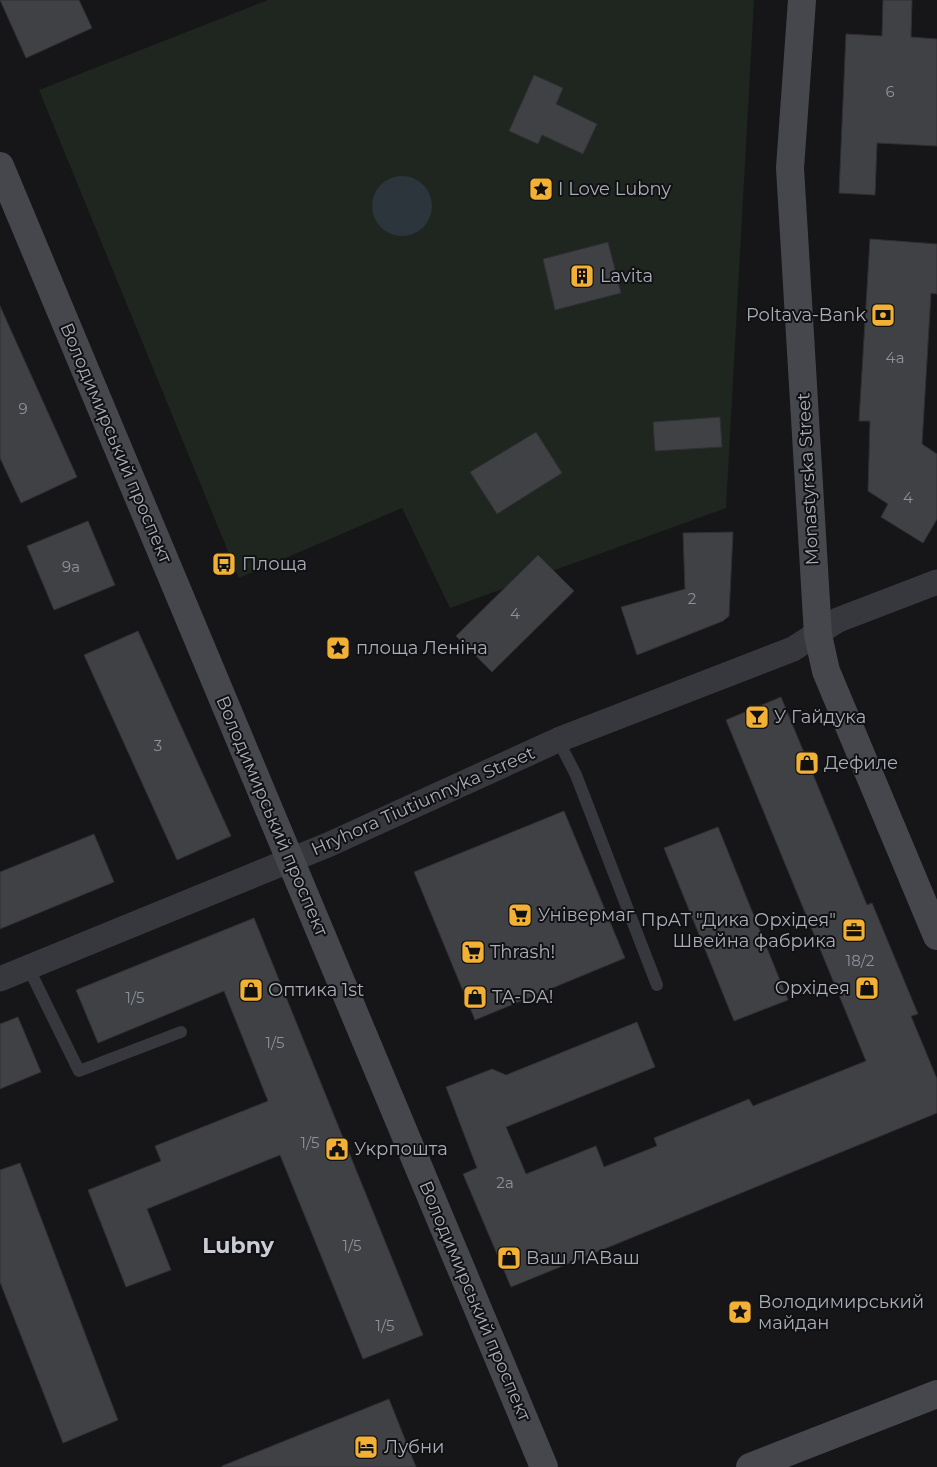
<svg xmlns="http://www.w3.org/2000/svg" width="937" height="1467" font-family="Montserrat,sans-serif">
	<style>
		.green { fill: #1e261f }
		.water { fill: #2c353c }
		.building { fill: #404145; stroke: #303034 }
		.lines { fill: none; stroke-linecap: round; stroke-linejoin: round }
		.service { stroke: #37383d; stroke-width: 12 }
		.minor { stroke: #37383d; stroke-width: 25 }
		.secondary { stroke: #45474d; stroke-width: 28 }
		.labels { text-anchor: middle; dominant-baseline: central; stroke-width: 4; stroke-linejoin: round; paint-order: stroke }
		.number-label { font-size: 15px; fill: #8e929b }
		.poi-label { font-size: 18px; fill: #a8adb8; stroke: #111113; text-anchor: start }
		.street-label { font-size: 18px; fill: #a8adb8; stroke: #111113 }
		.district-label { font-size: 22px; font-weight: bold; fill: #c9ccd4; stroke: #111113 }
	</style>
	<rect width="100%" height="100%" fill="#161618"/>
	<path class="green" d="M 268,0 L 754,0 L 726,508 L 450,608 L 402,508 L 239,578 L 39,90 Z"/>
	<circle class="water" cx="402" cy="206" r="30"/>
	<g class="building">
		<path d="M 0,0 L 79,0 L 92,28 L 26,58 Z"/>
		<path d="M 883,0 L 912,0 L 911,37 L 937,39 L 937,146 L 877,143 L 875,195 L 839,193 L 846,34 L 882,36 Z"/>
		<path d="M 534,75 L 563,88 L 556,104 L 597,124 L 583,154 L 542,135 L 538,144 L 509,131 Z"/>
		<path d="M 870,239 L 937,244 L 937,294 L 931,293 L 922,444 L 937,454 L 937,519 L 923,543 L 881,517 L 888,504 L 868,491 L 870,421 L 859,421 Z"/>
		<path d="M 608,242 L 621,293 L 555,310 L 543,259 Z"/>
		<path d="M 0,306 L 77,477 L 21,503 L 0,458 Z"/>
		<path d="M 720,417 L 722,447 L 655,451 L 653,422 Z"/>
		<path d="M 536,432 L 562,473 L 497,514 L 470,472 Z"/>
		<path d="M 88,521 L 115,585 L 54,610 L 27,546 Z"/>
		<path d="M 733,532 L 729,616 L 723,621 L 637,655 L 621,607 L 685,589 L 683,533 Z"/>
		<path d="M 538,555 L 574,591 L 492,672 L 456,636 Z"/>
		<path d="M 138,631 L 231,836 L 177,860 L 84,655 Z"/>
		<path d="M 781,697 L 867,905 L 872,903 L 918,1014 L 911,1016 L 937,1079 L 937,1113 L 511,1287 L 463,1174 L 477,1168 L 446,1087 L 492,1069 L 506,1075 L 637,1022 L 655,1067 L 506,1127 L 526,1174 L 596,1146 L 604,1167 L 657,1146 L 654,1138 L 749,1099 L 753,1106 L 866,1061 L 726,720 Z"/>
		<path d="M 564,811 L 625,958 L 475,1020 L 414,872 Z"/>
		<path d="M 718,827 L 788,1000 L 734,1021 L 664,848 Z"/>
		<path d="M 94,834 L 114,882 L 0,929 L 0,872 Z"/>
		<path d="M 254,918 L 423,1335 L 363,1359 L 280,1155 L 147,1209 L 171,1270 L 126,1287 L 88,1190 L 161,1161 L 155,1146 L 268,1101 L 224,991 L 98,1043 L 76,990 Z"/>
		<path d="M 18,1017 L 41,1072 L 0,1089 L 0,1024 Z"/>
		<path d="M 20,1163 L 118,1420 L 63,1443 L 0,1282 L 0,1170 Z"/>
		<path d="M 389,1399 L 416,1467 L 222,1467 L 222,1466 Z"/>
	</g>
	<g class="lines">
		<g class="service">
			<path d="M 558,740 L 576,775 L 657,985"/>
			<path d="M 28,967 L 79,1071 L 181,1032"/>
		</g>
		<path class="minor" d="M 0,979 L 330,844 L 558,740 L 793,649 L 838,620 L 937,582"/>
		<g class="secondary">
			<path d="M 802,0 L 790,168 L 818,635 L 826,671 L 937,936"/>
			<path d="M 0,166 L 544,1467"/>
			<path d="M 750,1467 L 937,1394"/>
		</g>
	</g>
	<defs>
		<g id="sight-square" transform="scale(1.25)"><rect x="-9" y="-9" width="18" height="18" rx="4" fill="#f2b134" stroke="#111113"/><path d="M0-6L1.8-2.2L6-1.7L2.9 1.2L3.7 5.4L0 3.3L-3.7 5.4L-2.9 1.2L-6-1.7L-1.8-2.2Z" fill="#111"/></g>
		<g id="building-square" transform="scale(1.25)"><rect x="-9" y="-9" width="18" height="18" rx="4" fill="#f2b134" stroke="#111113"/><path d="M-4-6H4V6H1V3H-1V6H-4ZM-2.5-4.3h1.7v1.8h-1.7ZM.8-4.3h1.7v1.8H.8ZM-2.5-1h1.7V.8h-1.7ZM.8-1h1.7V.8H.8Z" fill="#111"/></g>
		<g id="bank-square" transform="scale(1.25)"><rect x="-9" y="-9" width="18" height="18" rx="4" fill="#f2b134" stroke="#111113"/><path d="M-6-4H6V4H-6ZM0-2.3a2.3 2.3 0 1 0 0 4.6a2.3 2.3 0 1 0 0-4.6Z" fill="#111"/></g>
		<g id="bus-square" transform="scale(1.25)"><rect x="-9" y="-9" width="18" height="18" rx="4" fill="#f2b134" stroke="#111113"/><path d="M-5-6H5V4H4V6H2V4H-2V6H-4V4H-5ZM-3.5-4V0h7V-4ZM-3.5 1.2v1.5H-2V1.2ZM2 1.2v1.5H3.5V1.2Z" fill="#111"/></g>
		<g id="bar-square" transform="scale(1.25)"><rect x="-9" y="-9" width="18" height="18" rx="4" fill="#f2b134" stroke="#111113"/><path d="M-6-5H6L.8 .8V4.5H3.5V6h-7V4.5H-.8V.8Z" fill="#111"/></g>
		<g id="shop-square" transform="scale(1.25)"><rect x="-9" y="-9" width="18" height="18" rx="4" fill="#f2b134" stroke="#111113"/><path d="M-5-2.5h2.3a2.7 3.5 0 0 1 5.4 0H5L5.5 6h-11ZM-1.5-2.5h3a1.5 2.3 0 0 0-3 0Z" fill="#111"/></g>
		<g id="supermarket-square" transform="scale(1.25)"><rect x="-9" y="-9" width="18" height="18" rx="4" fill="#f2b134" stroke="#111113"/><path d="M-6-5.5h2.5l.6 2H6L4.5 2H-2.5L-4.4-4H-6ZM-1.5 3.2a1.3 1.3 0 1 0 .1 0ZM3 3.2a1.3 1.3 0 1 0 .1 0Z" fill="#111"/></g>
		<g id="office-square" transform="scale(1.25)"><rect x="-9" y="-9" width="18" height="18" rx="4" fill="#f2b134" stroke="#111113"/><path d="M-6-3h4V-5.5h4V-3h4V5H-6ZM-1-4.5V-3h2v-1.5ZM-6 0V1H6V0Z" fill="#111"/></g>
		<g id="civic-square" transform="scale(1.25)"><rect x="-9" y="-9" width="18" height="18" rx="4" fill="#f2b134" stroke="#111113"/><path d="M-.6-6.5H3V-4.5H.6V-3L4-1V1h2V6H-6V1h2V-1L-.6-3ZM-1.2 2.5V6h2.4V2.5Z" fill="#111"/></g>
		<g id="hotel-square" transform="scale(1.25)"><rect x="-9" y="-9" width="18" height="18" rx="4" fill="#f2b134" stroke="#111113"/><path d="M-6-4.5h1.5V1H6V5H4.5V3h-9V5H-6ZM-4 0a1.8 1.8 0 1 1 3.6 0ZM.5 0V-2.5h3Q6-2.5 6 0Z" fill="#111"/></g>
	</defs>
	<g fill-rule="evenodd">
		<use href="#sight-square" x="541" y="189"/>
		<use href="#building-square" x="582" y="276"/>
		<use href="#bank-square" x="883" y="315"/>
		<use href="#bus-square" x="224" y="564"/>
		<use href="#sight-square" x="338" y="648"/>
		<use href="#bar-square" x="757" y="717"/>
		<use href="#shop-square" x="807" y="763"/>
		<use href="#supermarket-square" x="520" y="915"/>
		<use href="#office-square" x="854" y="930"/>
		<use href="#supermarket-square" x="473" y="952"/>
		<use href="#shop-square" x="867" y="988"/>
		<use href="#shop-square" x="251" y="990"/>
		<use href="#shop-square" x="475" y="997"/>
		<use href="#civic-square" x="337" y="1149"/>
		<use href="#shop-square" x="509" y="1258"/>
		<use href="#sight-square" x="740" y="1312"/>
		<use href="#hotel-square" x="366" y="1447"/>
	</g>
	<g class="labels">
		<g class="number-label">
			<text x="890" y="91">6</text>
			<text x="895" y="357">4а</text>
			<text x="23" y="408">9</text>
			<text x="908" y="497">4</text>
			<text x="71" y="566">9а</text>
			<text x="692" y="598">2</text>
			<text x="515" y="613">4</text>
			<text x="158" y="745">3</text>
			<text x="860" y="960">18/2</text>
			<text x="135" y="997">1/5</text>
			<text x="275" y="1042">1/5</text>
			<text x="310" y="1142">1/5</text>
			<text x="505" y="1182">2а</text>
			<text x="352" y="1245">1/5</text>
			<text x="385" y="1325">1/5</text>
		</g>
		<g class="poi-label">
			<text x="558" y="189">I Love Lubny</text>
			<text x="600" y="276">Lavita</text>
			<text x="866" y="315" text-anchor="end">Poltava-Bank</text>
			<text x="242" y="564">Площа</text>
			<text x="356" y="648">площа Леніна</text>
			<text x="774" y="717">У Гайдука</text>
			<text x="824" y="763">Дефиле</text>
			<text x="538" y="915">Універмаг</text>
			<text x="836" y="920" text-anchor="end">ПрАТ "Дика Орхідея"<tspan x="836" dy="21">Швейна фабрика</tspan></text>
			<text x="490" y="952">Thrash!</text>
			<text x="850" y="988" text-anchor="end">Орхідея</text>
			<text x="268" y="990">Оптика 1st</text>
			<text x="492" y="997">TA-DA!</text>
			<text x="354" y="1149">Укрпошта</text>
			<text x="526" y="1258">Ваш ЛАВаш</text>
			<text x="758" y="1302">Володимирський<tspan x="758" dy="21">майдан</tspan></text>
			<text x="384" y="1447">Лубни</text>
		</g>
		<g class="street-label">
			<text transform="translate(116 443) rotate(67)">Володимирський проспект</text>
			<text transform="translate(808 479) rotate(-93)">Monastyrska Street</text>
			<text transform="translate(423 801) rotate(-24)">Hryhora Tiutiunnyka Street</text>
			<text transform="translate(272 816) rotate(67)">Володимирський проспект</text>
			<text transform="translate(475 1301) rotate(67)">Володимирський проспект</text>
		</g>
		<g class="district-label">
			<text x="238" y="1245">Lubny</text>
		</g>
	</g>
</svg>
